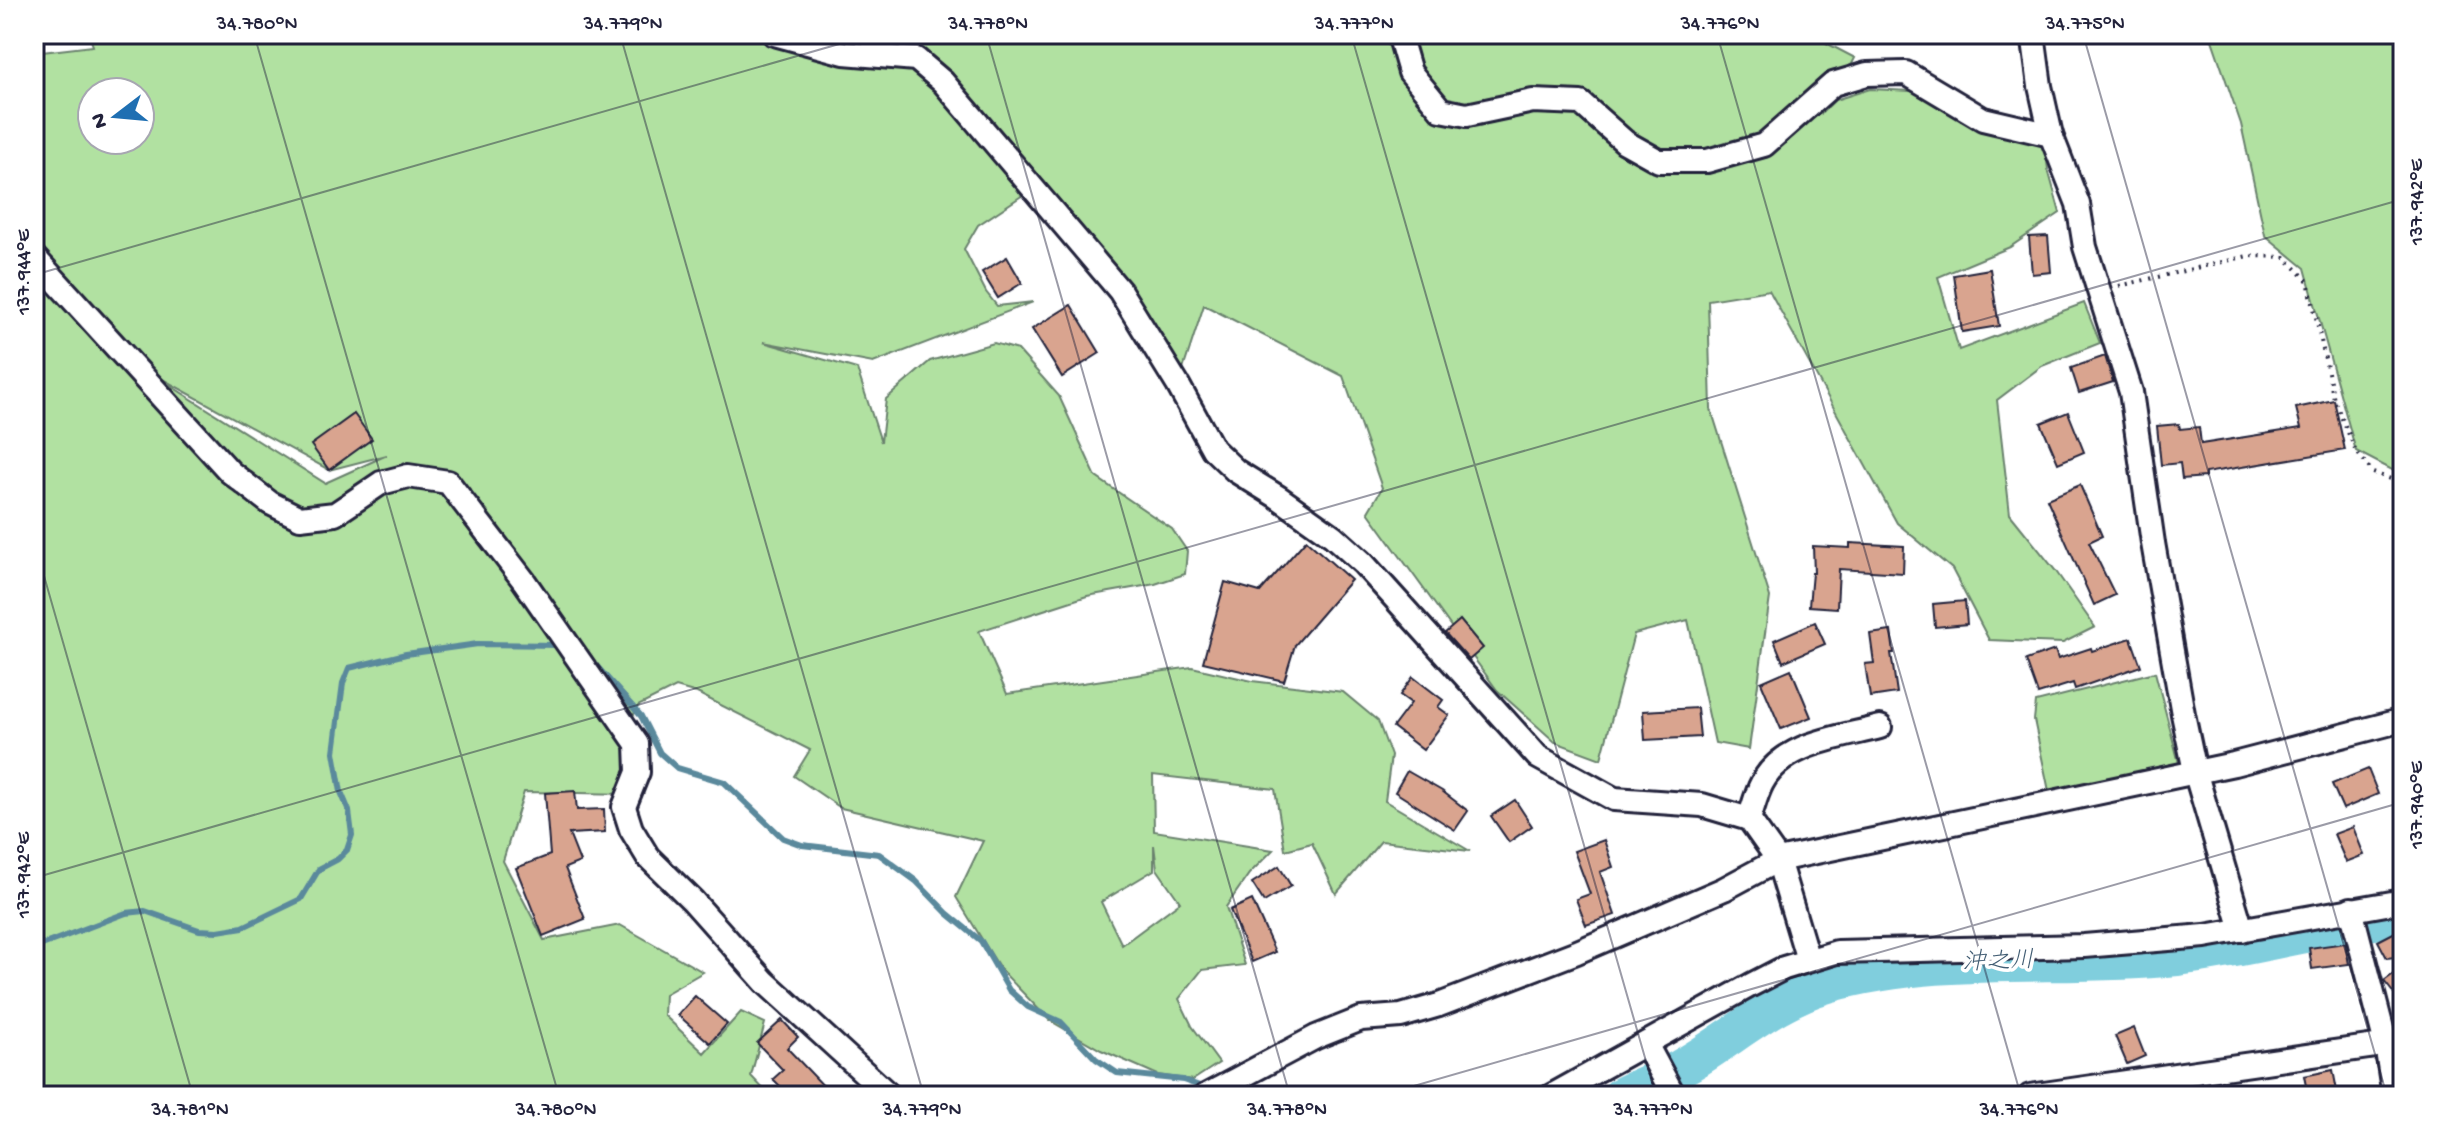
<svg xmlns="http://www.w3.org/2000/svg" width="2437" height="1130" font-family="'Gochi Hand','Klee One',sans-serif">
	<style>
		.green { fill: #b1e1a1; stroke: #6a826e; stroke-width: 2; fill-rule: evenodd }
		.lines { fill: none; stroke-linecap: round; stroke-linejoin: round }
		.stream { stroke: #5a899c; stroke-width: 6 }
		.river { stroke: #80cedd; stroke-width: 38 }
		.building { fill: #d9a48f; stroke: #22223b; stroke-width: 2 }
		.minor-casing { stroke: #22223b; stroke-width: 28 }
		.path { stroke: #22223b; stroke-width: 4; stroke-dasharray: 2 6; stroke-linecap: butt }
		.minor { stroke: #fff; stroke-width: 22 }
		.ticks { fill: none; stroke: #22223b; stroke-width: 2; stroke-opacity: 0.45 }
		.labels { text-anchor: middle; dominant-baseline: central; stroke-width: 7; stroke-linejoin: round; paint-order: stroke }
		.water-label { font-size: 24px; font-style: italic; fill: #435e74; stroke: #fff }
		.neatline { fill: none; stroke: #22223b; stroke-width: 3 }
		.ticks-label { font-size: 20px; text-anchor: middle; fill: #22223b }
	</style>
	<rect width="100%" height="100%" fill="#fff"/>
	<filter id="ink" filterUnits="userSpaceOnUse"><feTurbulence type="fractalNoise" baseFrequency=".0125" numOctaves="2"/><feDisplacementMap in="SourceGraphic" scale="16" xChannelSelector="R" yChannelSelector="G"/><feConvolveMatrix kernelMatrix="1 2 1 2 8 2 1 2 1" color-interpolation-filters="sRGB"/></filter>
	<g filter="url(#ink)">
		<g class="green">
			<path d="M 89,34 L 1809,34 L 1855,58 L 1851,66 L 1788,125 L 1821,114 L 1835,100 L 1870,89 L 1911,91 L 1962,106 L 1988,133 L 2043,133 L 2048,169 L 2060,213 L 2010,247 L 1938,277 L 1959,350 L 2084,303 L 2100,343 L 2042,366 L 1997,400 L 2010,514 L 2055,570 L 2095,627 L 2063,643 L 1989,640 L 1952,569 L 1897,523 L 1769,290 L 1708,300 L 1711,409 L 1770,597 L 1749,749 L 1715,743 L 1688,620 L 1634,634 L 1601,759 L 1555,742 L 1497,690 L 1368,512 L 1382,488 L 1343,376 L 1204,305 L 1178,385 L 1029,191 L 978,225 L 964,249 L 986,292 L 997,306 L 1033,302 L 873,363 L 763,342 L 857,369 L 881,442 L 886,399 L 930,361 L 994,343 L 1018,350 L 1059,396 L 1096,477 L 1172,529 L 1187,551 L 1185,574 L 1155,584 L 1087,596 L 979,631 L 1007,694 L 1192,667 L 1252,681 L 1343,692 L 1378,721 L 1391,756 L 1385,801 L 1470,851 L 1381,841 L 1336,894 L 1312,843 L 1285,850 L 1275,789 L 1153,775 L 1154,831 L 1273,850 L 1249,874 L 1226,907 L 1245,965 L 1202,970 L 1179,999 L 1192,1026 L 1219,1063 L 1193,1080 L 1158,1075 L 1101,1050 L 1049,1020 L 1001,970 L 956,897 L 983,841 L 841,808 L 794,776 L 810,750 L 697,693 L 676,687 L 638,706 L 631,720 L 629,794 L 524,792 L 503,861 L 544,940 L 620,925 L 703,972 L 665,994 L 664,1015 L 704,1053 L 741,1012 L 765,1023 L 751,1076 L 770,1096 L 34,1096 L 34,53 L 93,46 ZM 92,92 L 140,92 L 140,140 L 92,140 ZM 144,369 L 329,470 L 387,455 L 325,483 ZM 1154,845 L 1157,869 L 1180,902 L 1122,945 L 1101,902 L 1154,870 Z"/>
			<path d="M 2210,34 L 2403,34 L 2403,472 L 2396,472 L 2356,451 L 2305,268 L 2265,235 L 2241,124 Z"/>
			<path d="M 2155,672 L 2179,763 L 2049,791 L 2034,720 L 2036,702 Z"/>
		</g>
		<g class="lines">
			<g class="stream">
				<path d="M 592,661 L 641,716 L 660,753 L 677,768 L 724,782 L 783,838 L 802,845 L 879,854 L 916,881 L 947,913 L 981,941 L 1009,990 L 1028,1007 L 1061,1022 L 1096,1059 L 1117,1073 L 1183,1080 L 1205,1088"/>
				<path d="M 34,948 L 126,913 L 145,911 L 199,930 L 218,931 L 243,927 L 301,899 L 319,869 L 338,859 L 347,850 L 352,835 L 349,811 L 341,792 L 334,752 L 343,683 L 349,668 L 406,654 L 478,644 L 559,645"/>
			</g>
			<path class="river" d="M 1621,1096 C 1642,1085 1666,1077 1686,1065 C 1733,1038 1774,999 1828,984 C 1942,952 2060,969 2177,957 C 2253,949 2327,925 2403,917"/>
		</g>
		<g class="building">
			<path d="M 2048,236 L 2051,272 L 2032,274 L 2029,237 Z"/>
			<path d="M 1007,257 L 1022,283 L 998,298 L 982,272 Z"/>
			<path d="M 1990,269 L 1999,326 L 1962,332 L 1954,275 Z"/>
			<path d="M 1071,305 L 1100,353 L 1062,377 L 1032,329 Z"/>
			<path d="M 2105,356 L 2113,382 L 2079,393 L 2071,368 Z"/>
			<path d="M 2334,400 L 2345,450 L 2205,473 L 2205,477 L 2182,479 L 2180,463 L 2161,465 L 2157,426 L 2179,424 L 2180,429 L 2199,427 L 2201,444 L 2301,428 L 2296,408 Z"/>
			<path d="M 2068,412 L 2084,452 L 2058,463 L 2041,423 Z"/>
			<path d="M 354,414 L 372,439 L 329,470 L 311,445 Z"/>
			<path d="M 2080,485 L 2102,536 L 2089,542 L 2115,595 L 2094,605 L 2047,499 Z"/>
			<path d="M 1306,540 L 1351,580 L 1295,645 L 1284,681 L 1203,662 L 1225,582 L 1260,592 Z"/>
			<path d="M 1850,543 L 1904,546 L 1903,573 L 1839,569 L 1837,608 L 1809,606 L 1812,573 L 1814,573 L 1813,546 L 1850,548 Z"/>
			<path d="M 1965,601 L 1967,624 L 1935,627 L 1933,604 Z"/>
			<path d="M 1460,620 L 1483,648 L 1469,660 L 1445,633 Z"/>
			<path d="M 1815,622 L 1825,644 L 1783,662 L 1774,640 Z"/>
			<path d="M 1891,631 L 1894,653 L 1891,653 L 1897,693 L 1870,697 L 1865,664 L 1874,663 L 1870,634 Z"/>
			<path d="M 2131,638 L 2141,666 L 2075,689 L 2073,683 L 2038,694 L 2026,660 L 2055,650 L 2058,659 L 2091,648 L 2092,651 Z"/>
			<path d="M 1791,669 L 1811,717 L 1781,729 L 1761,682 Z"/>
			<path d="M 1413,677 L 1443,700 L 1438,707 L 1449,715 L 1423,750 L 1393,727 L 1411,703 L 1400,695 Z"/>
			<path d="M 1697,708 L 1700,737 L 1645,740 L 1643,711 Z"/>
			<path d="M 2368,769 L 2378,794 L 2343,809 L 2332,784 Z"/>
			<path d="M 1407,771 L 1442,791 L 1468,811 L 1455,830 L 1395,792 Z"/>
			<path d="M 575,791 L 577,810 L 604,809 L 605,832 L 569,834 L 580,862 L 565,868 L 585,919 L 543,936 L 516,868 L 550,855 L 545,793 Z"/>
			<path d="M 1515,800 L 1532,826 L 1509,842 L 1491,816 Z"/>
			<path d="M 2353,827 L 2364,855 L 2346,862 L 2334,834 Z"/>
			<path d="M 1604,840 L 1613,867 L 1600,872 L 1615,915 L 1586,925 L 1576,899 L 1590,894 L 1574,851 Z"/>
			<path d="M 1279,866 L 1291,886 L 1264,902 L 1252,883 Z"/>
			<path d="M 1252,900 L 1275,952 L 1252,962 L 1230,910 Z"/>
			<path d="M 2403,928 L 2403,956 L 2387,958 L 2378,941 Z"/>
			<path d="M 2345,943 L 2349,964 L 2312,969 L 2309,948 Z"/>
			<path d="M 2403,967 L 2403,1005 L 2384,981 Z"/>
			<path d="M 695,996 L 727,1024 L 710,1043 L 678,1015 Z"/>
			<path d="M 782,1020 L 798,1037 L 787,1048 L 833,1096 L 790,1096 L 773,1079 L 783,1070 L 757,1043 Z"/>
			<path d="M 2134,1028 L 2145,1056 L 2127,1064 L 2115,1036 Z"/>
			<path d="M 2333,1070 L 2338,1096 L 2308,1096 L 2304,1076 Z"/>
		</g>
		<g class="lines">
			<g class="minor-casing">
				<g id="minor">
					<path d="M 774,34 L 844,53 L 916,59 L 943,82 L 1120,291 L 1178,385 L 1213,449 L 1236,471 L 1278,497 L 1333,536 L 1363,563 L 1538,757 L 1614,799 L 1702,805 L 1749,819 L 1778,860 L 1808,960"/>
					<path d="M 1399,34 L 1410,72 L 1441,110 L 1467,115 L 1533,101 L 1581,103 L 1625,142 L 1659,161 L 1707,161 L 1764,145 L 1833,84 L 1867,74 L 1906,73 L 1983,119 L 2051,135"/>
					<path d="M 2033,34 L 2040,86 L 2051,135 L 2078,204 L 2085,247 L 2131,392 L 2153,543 L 2183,714 L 2195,771 L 2242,930"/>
					<path d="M 34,257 L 230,472 L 270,503 L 300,518 L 335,514 L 381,483 L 408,476 L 448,482 L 524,581 L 637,744 L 638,772 L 624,807 L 631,829 L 648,857 L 693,901 L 765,982 L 890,1096"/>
					<path d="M 1749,819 C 1753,808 1756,794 1762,783 C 1784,742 1839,738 1880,727"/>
					<path d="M 2351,909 L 2386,1044 L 2394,1096"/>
					<path d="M 1646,1044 L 1674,1096"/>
					<path d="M 1205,1096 L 1316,1037 L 1361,1019 L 1401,1016 L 1439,1005 L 1577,952 L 1724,889 L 1778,860 L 2234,764 L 2403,720"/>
					<path d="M 1551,1096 L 1751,985 L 1784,968 L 1837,952 L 2084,946 L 2205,936 L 2403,901"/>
					<path d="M 2030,1096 L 2403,1042"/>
				</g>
			</g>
			<path class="path" d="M 2119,286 L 2248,256 L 2285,257 L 2308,281 L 2334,400 L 2356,451 L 2373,473 L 2403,483"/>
			<use href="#minor" class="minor"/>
		</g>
	</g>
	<path class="ticks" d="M 254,34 L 559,1096M 620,34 L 924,1096M 986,34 L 1290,1096M 1351,34 L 1656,1096M 1717,34 L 2021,1096M 2083,34 L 2387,1096M 34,275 L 874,34M 34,541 L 193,1096M 34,878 L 2403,199M 1379,1096 L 2403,802"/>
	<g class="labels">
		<g class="water-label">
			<text transform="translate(1998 963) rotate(-2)">沖之川</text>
		</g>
	</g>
	<rect width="2437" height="1130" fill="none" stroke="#fff" stroke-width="88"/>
	<g transform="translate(116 116) rotate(254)"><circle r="38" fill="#ffffff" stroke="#a7a7b1" stroke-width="2"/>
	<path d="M0-6L14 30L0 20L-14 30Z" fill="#1f6fb2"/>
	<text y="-12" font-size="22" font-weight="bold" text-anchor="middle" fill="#22223b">N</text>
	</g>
	<rect x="44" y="44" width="2349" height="1042" class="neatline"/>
	<g class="ticks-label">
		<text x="257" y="29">34.780°N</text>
		<text x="623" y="29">34.779°N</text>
		<text x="988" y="29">34.778°N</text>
		<text x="1354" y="29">34.777°N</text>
		<text x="1720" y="29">34.776°N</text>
		<text x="2085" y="29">34.775°N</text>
		<text transform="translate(2415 202) rotate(-90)" y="7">137.942°E</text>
		<text transform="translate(22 272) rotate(-90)" y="7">137.944°E</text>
		<text transform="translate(2415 805) rotate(-90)" y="7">137.940°E</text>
		<text transform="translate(22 875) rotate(-90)" y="7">137.942°E</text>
		<text x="190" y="1115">34.781°N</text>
		<text x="556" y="1115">34.780°N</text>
		<text x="922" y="1115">34.779°N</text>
		<text x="1287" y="1115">34.778°N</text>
		<text x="1653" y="1115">34.777°N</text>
		<text x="2019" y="1115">34.776°N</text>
	</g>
</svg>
